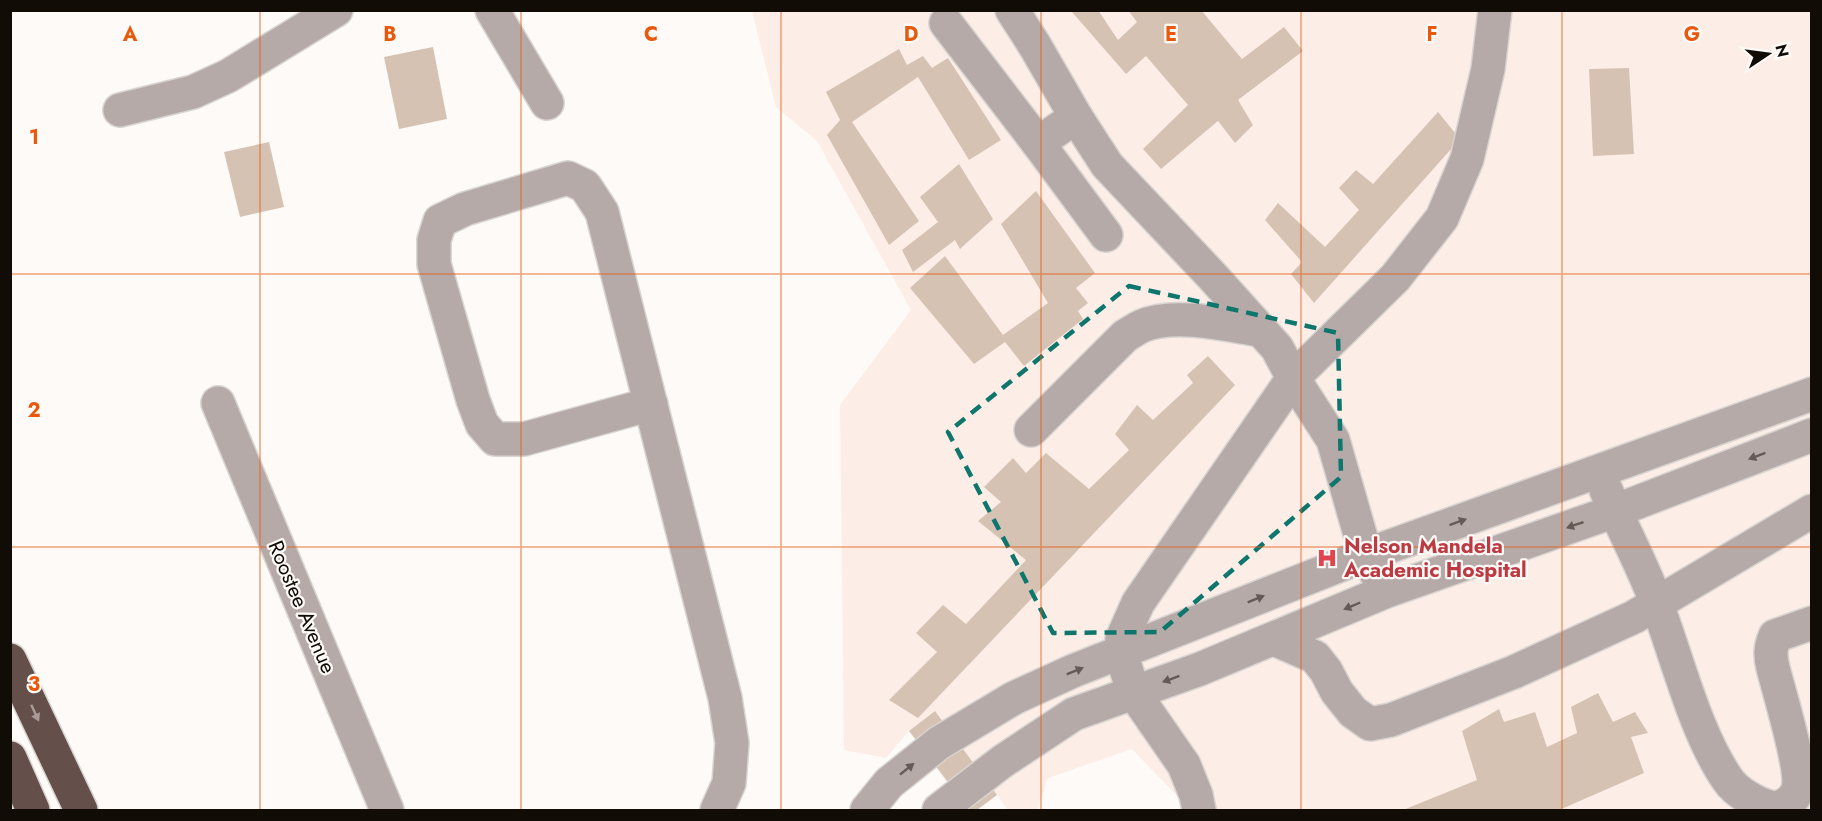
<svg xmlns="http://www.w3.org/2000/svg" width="1822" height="821" font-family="Jost,sans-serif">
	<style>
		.commercial { fill: #fceee7 }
		.building { fill: #d5c2b3 }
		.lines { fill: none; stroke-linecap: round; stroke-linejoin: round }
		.minor-casing { stroke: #d8d4d1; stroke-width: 36 }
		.highway-casing { stroke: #d8d4d1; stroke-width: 36 }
		.minor { stroke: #b5aaa7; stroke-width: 33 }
		.highway { stroke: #644f4a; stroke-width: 33 }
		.oneway { fill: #645b57 }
		.oneway2 { fill: #a99c98 }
		.marked { fill: none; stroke: #0f766e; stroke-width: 4.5; stroke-dasharray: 12 8; stroke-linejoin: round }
		.grid { fill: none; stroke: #e8590c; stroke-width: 1.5; stroke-opacity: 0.55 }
		.labels { text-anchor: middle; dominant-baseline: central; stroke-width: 4.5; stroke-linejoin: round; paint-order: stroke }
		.health-label { font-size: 21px; font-weight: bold; fill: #be3a42; stroke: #fefaf7; text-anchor: start }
		.street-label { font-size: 21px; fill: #120c07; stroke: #fefaf7 }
		.grid-label { font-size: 20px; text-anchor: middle; font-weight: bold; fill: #e8590c; stroke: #fefaf7; stroke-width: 4.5; stroke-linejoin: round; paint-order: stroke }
	</style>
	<rect width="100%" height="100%" fill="#fefaf7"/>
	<path class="commercial" d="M 752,11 L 1811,11 L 1811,810 L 1181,810 L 1179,798 L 1132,749 L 1048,778 L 1037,810 L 1008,810 L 935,711 L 909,731 L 886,758 L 844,750 L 840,405 L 911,310 L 817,141 L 776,107 Z"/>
	<g class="building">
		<path d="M 1073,10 L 1098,10 L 1118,40 L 1137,22 L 1128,10 L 1201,10 L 1242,59 L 1284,27 L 1303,51 L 1238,100 L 1253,125 L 1235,143 L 1218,121 L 1161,169 L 1143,149 L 1188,105 L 1146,56 L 1126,74 L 1072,12 Z"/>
		<path d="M 433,47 L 447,119 L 399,129 L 384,57 Z"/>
		<path d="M 899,49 L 907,65 L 923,56 L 932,68 L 948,58 L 1001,140 L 969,160 L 918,77 L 852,122 L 919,221 L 889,245 L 827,135 L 840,120 L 826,92 Z"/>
		<path d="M 1629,68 L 1634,154 L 1593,156 L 1589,69 Z"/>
		<path d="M 1438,112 L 1460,139 L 1314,303 L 1291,274 L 1302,262 L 1265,220 L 1278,203 L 1325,247 L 1359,210 L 1339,188 L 1356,170 L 1373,184 Z"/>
		<path d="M 269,142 L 284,207 L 240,217 L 224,152 Z"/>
		<path d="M 959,164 L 993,219 L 960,249 L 955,240 L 913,272 L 902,250 L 938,222 L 920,197 Z"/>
		<path d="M 1036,191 L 1095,273 L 1076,288 L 1088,303 L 1078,311 L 1083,319 L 1024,366 L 1005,342 L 974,364 L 910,288 L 945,256 L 1003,335 L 1048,303 L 1001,224 Z"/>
		<path d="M 1208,356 L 1235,385 L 918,718 L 889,700 L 937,652 L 916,633 L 943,605 L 966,624 L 1026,560 L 978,521 L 1001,502 L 984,487 L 1013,458 L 1026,473 L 1046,453 L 1089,489 L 1129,450 L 1115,434 L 1137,405 L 1153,420 L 1193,383 L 1187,375 Z"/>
		<path d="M 1598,693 L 1613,722 L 1635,712 L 1648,733 L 1631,737 L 1644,773 L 1559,810 L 1403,810 L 1477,780 L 1462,731 L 1499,709 L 1504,722 L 1535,712 L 1547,747 L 1577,733 L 1571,707 Z"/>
		<path d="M 935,711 L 997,795 L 977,810 L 969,810 L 909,731 Z"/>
	</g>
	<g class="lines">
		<g class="minor-casing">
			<g id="minor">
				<path d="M 492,10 L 547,103"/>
				<path d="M 1012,10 L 1035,46 L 1076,117 L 1107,165 L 1213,277 L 1277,348 L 1293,378 L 1333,440 L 1366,555 L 1376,573"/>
				<path d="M 946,23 L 1038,143 L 1076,117"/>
				<path d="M 120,110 L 193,92 L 228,76 L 336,10"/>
				<path d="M 1038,143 L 1106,235"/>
				<path d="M 218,403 L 387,810"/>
				<path d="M 651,404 L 524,439 L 495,439 L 482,424 L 473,400 L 434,264 L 434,240 L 440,221 L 465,209 L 568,178 L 585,186 L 602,212 L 725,698 L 732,743 L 729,783 L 717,810"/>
				<path d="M 1031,430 L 1125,336 C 1130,333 1136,329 1142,326 C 1174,312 1226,325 1260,330"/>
				<path d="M 1606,490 C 1623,530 1644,568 1658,607 C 1678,661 1696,734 1728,780 C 1736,792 1757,804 1770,807 C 1782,810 1795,800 1798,789 C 1803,769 1779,692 1773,668 C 1770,656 1770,648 1775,636 L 1812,623"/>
				<path d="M 1274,639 L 1315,657 L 1326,671 L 1337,692 L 1353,712 L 1370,724 L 1391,720 L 1514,672 L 1634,617 L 1812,511"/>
				<path d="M 867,810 L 889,783 L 939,743 L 1014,698 L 1073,671 L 1366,555 L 1812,394"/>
				<path d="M 939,810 L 1003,761 L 1074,714 L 1200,669 L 1387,591 L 1615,511 L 1812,435"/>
				<path d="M 1199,810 L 1196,795 L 1184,765 L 1134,693 L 1121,654 L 1122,639 L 1138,603 L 1293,378 L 1395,278 L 1442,218 L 1467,159 L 1488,69 L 1495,10"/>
			</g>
		</g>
		<g class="highway-casing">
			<g id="highway">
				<path d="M 10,660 L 81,810"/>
				<path d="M 10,758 L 33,810"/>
			</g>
		</g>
		<use href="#minor" class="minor"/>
		<use href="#highway" class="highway"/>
	</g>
	<defs><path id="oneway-solid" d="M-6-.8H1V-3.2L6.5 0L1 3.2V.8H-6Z" transform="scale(1.5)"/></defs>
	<g class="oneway">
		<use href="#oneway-solid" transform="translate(1757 456) rotate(159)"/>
		<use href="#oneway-solid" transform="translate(1458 522) rotate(-20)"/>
		<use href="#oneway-solid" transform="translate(1575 525) rotate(161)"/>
		<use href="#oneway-solid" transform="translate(1256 599) rotate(-22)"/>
		<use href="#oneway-solid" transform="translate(1352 606) rotate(157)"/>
		<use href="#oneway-solid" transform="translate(1075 671) rotate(-22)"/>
		<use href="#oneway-solid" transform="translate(1171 679) rotate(160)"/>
		<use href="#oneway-solid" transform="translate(907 769) rotate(-39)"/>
	</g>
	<use class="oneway2" href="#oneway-solid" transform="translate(35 713) rotate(65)"/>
	<path class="marked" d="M 1129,286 L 1338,333 L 1341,477 L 1160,632 L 1053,633 L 948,432 Z"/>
	<path class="grid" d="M 260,10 L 260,810M 521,10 L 521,810M 781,10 L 781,810M 1041,10 L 1041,810M 1301,10 L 1301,810M 1562,10 L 1562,810M 10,274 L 1812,274M 10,547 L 1812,547"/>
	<defs>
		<g id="hospital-bare" transform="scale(1.62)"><path d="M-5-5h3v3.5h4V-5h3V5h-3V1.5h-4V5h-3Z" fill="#e0444e" stroke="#fefaf7" stroke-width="2.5" paint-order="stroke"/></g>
	</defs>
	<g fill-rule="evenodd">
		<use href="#hospital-bare" x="1327" y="558"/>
	</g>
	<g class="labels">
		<g class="health-label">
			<text x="1344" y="546">Nelson Mandela<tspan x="1344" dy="24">Academic Hospital</tspan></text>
		</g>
		<g class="street-label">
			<text transform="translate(302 607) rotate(67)">Roostee Avenue</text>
		</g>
	</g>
	<g class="grid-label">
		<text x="130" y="41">A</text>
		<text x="390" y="41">B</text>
		<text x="651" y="41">C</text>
		<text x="911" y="41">D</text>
		<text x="1171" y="41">E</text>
		<text x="1432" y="41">F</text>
		<text x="1692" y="41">G</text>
		<text x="34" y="144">1</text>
		<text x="34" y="417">2</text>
		<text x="34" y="691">3</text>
	</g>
	<rect width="1822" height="821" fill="none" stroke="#120c07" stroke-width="24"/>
	<g transform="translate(1768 54) rotate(77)" stroke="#fefaf7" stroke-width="4.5" paint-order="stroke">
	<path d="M0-4.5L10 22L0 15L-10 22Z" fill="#120c07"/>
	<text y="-9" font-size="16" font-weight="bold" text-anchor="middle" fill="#120c07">N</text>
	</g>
</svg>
